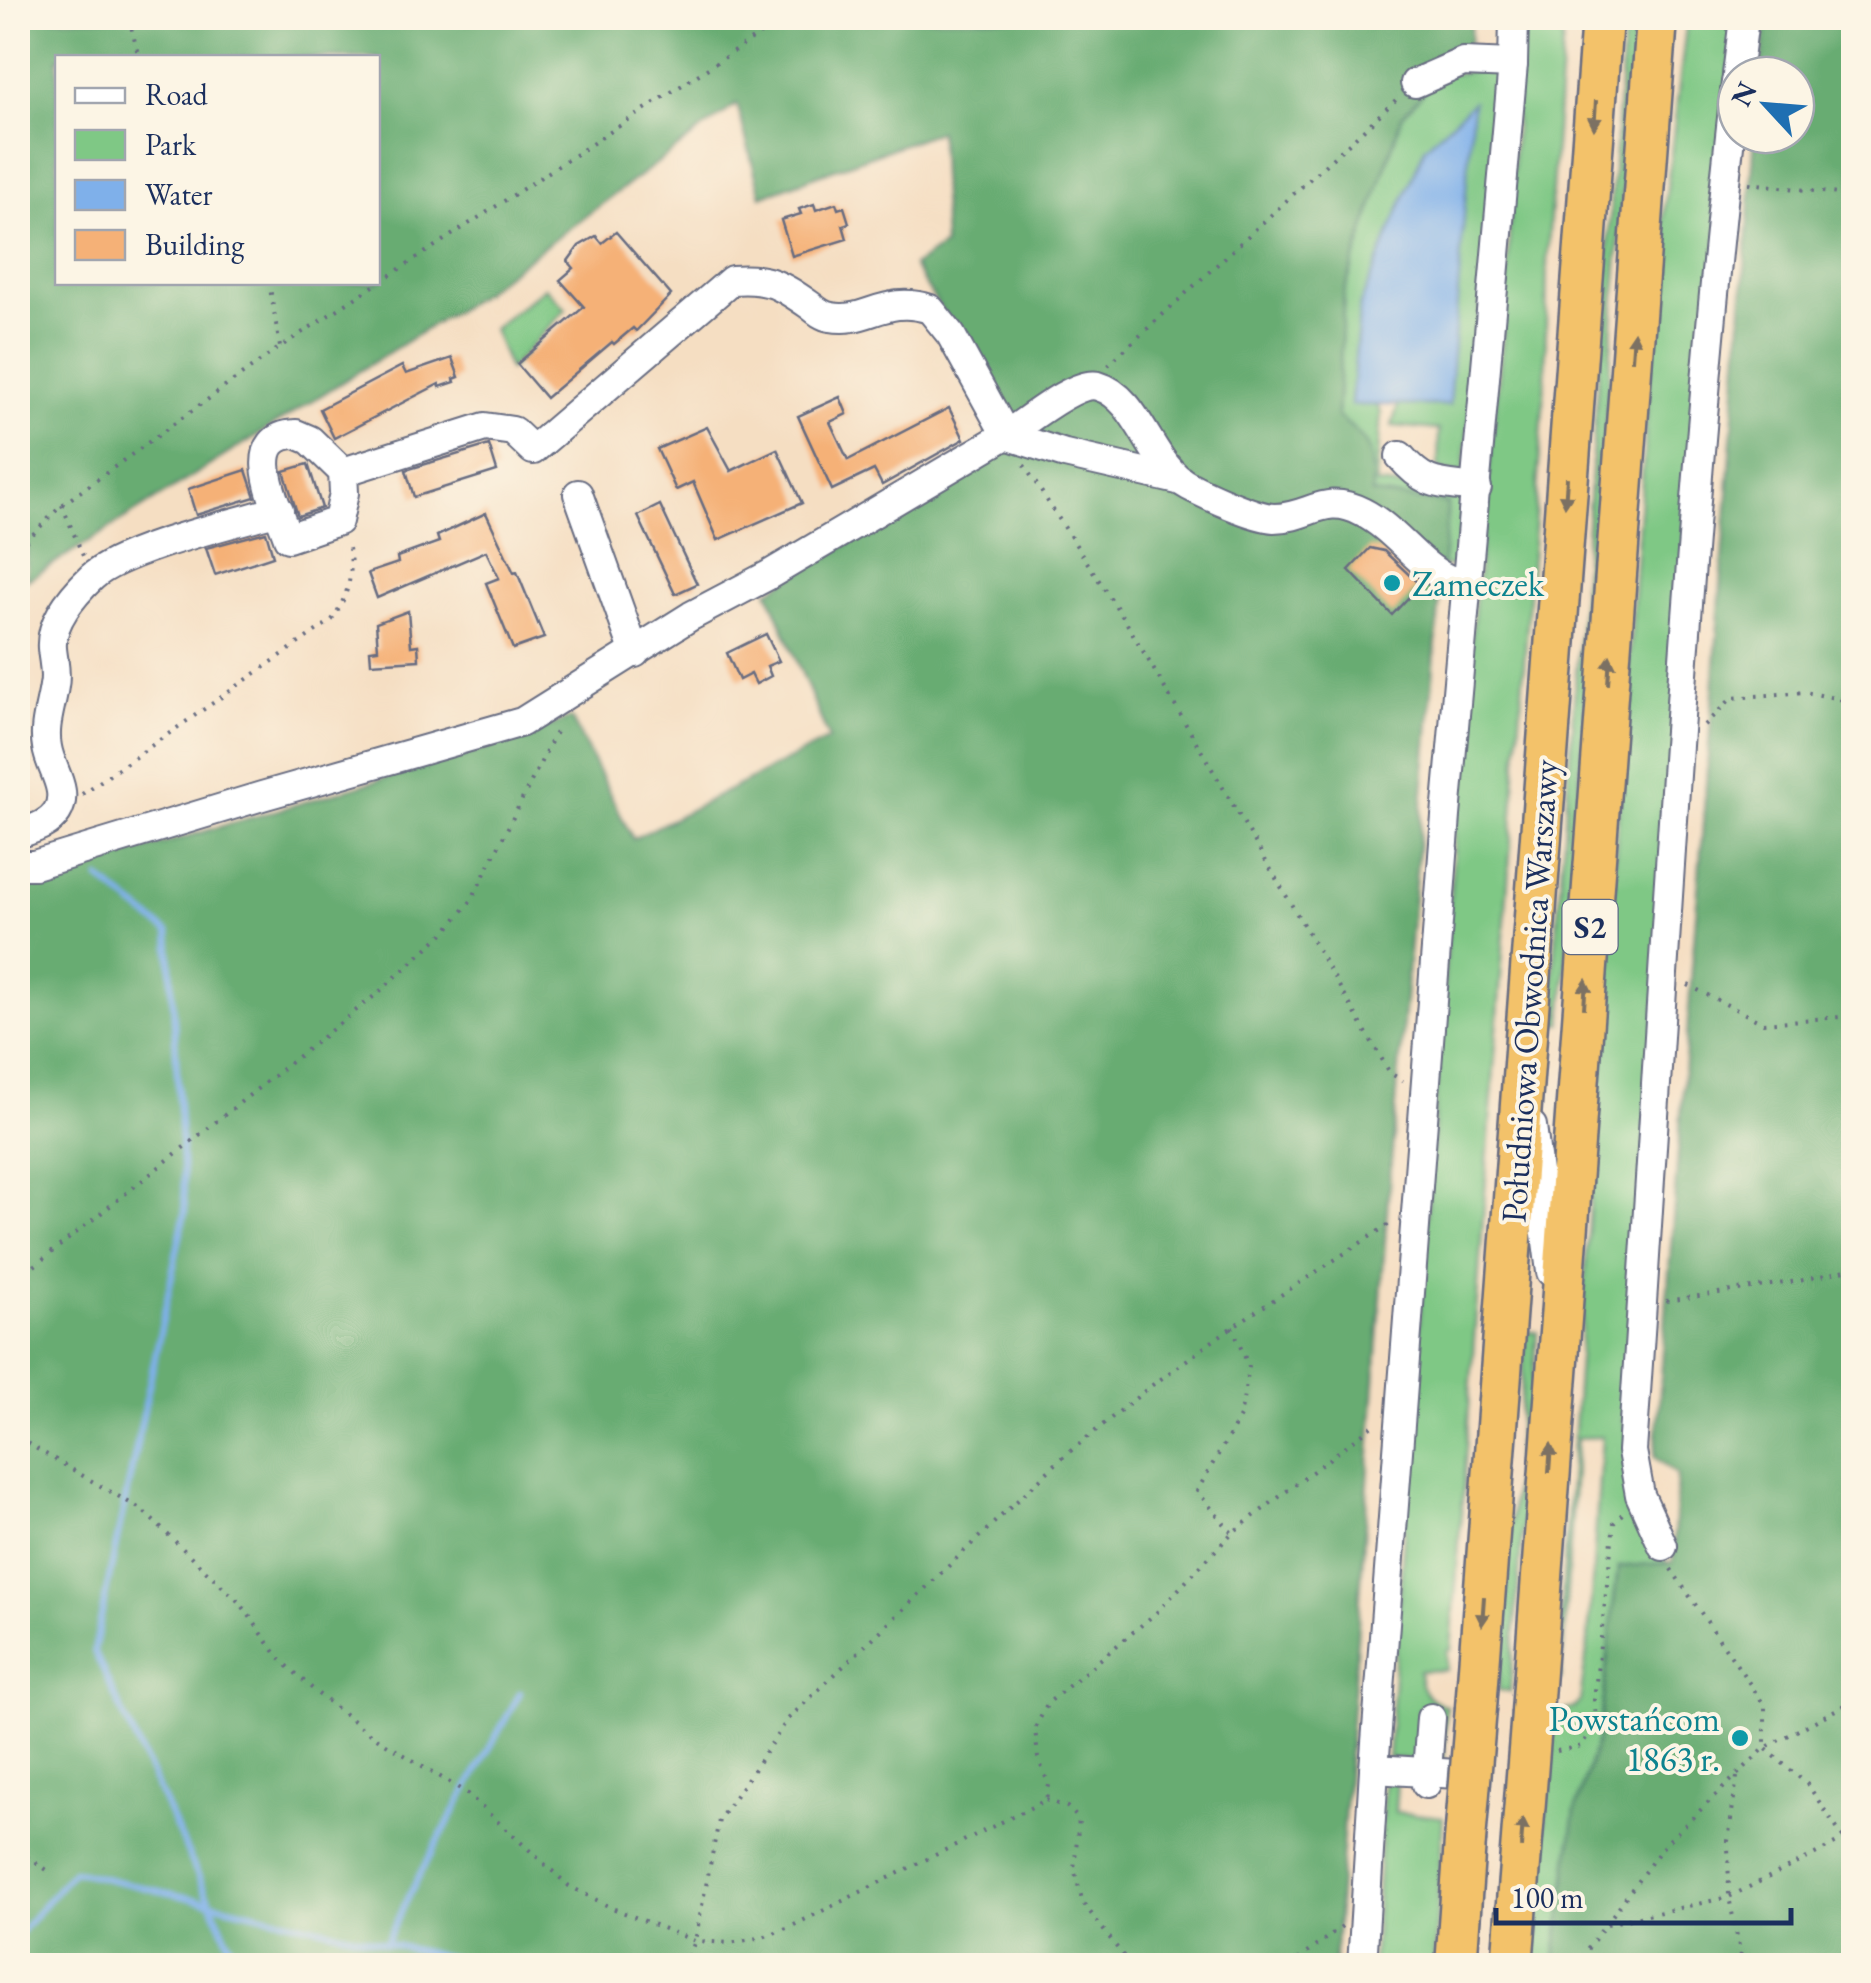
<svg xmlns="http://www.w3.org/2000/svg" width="1871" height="1983" font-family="'EB Garamond',serif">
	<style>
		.green { fill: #7fc885; stroke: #4d7c72; stroke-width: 2.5 }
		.forest { fill: #67ac72; stroke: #416e68; stroke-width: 2.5; fill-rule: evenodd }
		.water { fill: #7fb0ea; stroke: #4d70a4; stroke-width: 2.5 }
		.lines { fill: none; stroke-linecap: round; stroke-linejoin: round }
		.stream { stroke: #7fb0ea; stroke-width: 6 }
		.building { fill: #f5b177 }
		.minor-casing { stroke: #676c81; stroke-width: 32 }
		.highway-casing { stroke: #676c81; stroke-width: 45 }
		.path { stroke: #676c81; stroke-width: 4; stroke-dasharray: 2.5 8; stroke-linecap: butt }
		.minor { stroke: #fff; stroke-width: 28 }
		.highway { stroke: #f3c26a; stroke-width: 40 }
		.highway-bridge-casing { stroke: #676c81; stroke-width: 45; stroke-linecap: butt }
		.highway-bridge { stroke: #f3c26a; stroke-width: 40 }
		.oneway { fill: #7c7163 }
		.culture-dot { fill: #0f9aa8; stroke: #fcf5e5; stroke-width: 4 }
		.labels { text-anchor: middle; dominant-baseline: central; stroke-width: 8; stroke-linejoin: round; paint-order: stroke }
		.shield { fill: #fcf5e5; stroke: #5e6a86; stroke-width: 2.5 }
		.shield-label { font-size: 32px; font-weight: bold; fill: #1b2f5e }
		.culture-label { font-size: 35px; fill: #0d838f; stroke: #fcf5e5; text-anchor: start }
		.street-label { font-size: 35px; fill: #1b2f5e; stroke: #fcf5e5 }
	</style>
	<rect width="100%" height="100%" fill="#fcf5e5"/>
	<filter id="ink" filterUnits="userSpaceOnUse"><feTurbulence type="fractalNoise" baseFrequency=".01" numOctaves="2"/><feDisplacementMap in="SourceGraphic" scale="20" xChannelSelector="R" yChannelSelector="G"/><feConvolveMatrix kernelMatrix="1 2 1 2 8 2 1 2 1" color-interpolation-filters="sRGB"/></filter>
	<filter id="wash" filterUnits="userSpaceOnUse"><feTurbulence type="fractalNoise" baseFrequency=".0048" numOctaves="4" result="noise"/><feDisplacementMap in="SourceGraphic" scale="40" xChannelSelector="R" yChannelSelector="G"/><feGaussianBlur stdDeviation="2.25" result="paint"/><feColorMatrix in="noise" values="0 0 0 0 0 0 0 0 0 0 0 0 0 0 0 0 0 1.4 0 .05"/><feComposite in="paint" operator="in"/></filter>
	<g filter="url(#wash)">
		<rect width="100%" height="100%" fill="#f5dec2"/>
		<g class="green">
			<path d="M 1521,18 L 1564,18 L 1547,262 L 1545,382 L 1451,1650 L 1447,1650 L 1446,1670 L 1419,1671 C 1420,1691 1427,1699 1446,1706 L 1444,1763 L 1388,1758 L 1463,718 L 1505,316 Z"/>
			<path d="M 1625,18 L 1635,18 L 1562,1024 L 1550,1023 Z"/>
			<path d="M 1687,18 L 1735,18 L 1623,1419 L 1657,1547 L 1667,1563 L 1618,1568 L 1599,1734 L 1575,1811 L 1554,1965 L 1535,1966 L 1553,1714 L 1574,1708 L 1580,1701 L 1588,1642 L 1602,1437 L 1577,1438 L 1561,1679 L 1556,1680 L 1657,272 Z"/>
			<path d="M 1491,68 L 1502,80 L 1464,474 L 1442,471 L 1438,466 L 1439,430 L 1392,426 L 1398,405 L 1449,405 L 1360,305 L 1351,404 L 1377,405 L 1381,413 L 1376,484 L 1459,492 L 1465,495 L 1462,566 L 1442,566 L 1372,494 L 1372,462 L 1337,417 L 1344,293 L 1402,116 L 1438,76 Z"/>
			<path d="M 545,287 L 566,309 L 509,370 L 493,329 Z"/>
			<path d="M 1526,1331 L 1537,1332 L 1510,1692 L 1498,1691 Z"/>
			<path d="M 1384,1779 L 1397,1782 L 1395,1812 L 1443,1817 L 1434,1965 L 1373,1966 Z"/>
		</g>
		<g class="forest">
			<path d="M 18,18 L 1471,18 L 1470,41 L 1402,116 L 1344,293 L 1337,416 C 1372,442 1373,451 1372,494 L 1448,503 L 1388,1198 L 1334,1965 L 18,1965 L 18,894 L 36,881 L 504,743 L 571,718 L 633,839 L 829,739 L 768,591 L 1025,439 L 913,266 L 944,245 L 939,131 L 761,196 L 737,104 L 469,302 L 26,581 L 27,521 L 18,475 ZM 58,58 L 378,58 L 378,282 L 58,282 Z"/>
			<path d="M 1766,18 L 1853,18 L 1853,1965 L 1554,1966 L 1575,1811 L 1599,1734 L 1618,1567 L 1673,1562 L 1677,1475 L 1655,1457 L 1755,135 L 1796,135 L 1796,75 L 1760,75 Z"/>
		</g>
		<path class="water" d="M 1473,102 L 1449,405 L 1351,405 L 1360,305 L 1425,147 Z"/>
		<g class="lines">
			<g class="stream">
				<path d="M 100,879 L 169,933 L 185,1212 L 94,1651 L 240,1966"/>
				<path d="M 18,1935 L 73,1871 L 485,1966"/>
				<path d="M 385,1944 L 421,1872 L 520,1693"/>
			</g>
		</g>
		<g id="blocks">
			<g class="building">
				<path d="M 836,203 L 838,209 L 844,207 L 849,223 L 843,225 L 847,239 L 792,256 L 781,220 L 801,214 L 799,209 L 814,204 L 816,210 Z"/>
				<path d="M 616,232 L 671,295 L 636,331 L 633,328 L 614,344 L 612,342 L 546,398 L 517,364 L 584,307 L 560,280 L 574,268 L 568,261 L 579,246 L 596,236 L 602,243 Z"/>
				<path d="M 452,358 L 459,377 L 454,379 L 455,382 L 440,387 L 439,384 L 334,438 L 320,409 L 402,366 L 406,374 Z"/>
				<path d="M 840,397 L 847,414 L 830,422 L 848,460 L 949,408 L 964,439 L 882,485 L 874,470 L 832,490 L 798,416 Z"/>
				<path d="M 707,427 L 731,471 L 777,449 L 802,503 L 718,540 L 693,482 L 676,490 L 657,449 Z"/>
				<path d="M 489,445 L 497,471 L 414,497 L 406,470 Z"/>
				<path d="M 308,464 L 322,508 L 298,516 L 284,471 Z"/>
				<path d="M 246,470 L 255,497 L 196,515 L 188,489 Z"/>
				<path d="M 660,505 L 697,584 L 675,594 L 638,516 Z"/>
				<path d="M 486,513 L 514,573 L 517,572 L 544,638 L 513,649 L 486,583 L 499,578 L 486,551 L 377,598 L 368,573 L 398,563 L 397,557 L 439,542 L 437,536 Z"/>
				<path d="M 266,532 L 273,556 L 215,575 L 206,548 Z"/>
				<path d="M 1370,548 L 1384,551 L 1420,585 L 1392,615 L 1349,570 Z"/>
				<path d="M 408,611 L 411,646 L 418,645 L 419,660 L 371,663 L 370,650 L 378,649 L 376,623 Z"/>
				<path d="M 766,634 L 779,661 L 767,666 L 771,676 L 756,684 L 751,674 L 739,680 L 727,653 Z"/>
			</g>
		</g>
	</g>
	<g filter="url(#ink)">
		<use href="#blocks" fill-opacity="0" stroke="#676c81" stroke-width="2.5"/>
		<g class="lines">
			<g class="minor-casing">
				<g id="minor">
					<path d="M 1737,75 L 1744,18"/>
					<path d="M 1415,83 L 1463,62 L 1513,64"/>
					<path d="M 296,434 L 310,440 L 343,472 L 344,493 L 338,521 L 288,538 C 278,508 240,436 296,434 Z"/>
					<path d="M 1400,456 C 1426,487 1439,483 1477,488"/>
					<path d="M 343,472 L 485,427 L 513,431 L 533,450 L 732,280 C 769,277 781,285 811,306 C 817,311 823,316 831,317 C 866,324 885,294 930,309 L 951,335 L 1006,435 C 1026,422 1076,380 1098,386 C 1140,398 1150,466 1189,486 C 1208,496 1254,517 1274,518 C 1310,518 1324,492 1362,512 C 1394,528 1415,562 1446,578 C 1452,581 1461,581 1468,581"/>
					<path d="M 578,494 L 635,653"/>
					<path d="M 18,834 C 32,829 48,826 57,812 C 70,790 50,769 47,747 C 43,726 51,707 54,686 C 57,673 53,661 52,648 C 50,622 74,594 92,577 C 122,549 235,523 279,510"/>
					<path d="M 18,865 L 34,865 L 262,796 L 522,722 L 691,616 L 767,576 L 1006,435 L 1065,454 L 1178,480"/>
					<path d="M 1532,1126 L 1551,1272"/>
					<path d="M 1663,1546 L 1640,1495 L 1632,1451 C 1664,996 1684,536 1736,82"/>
					<path d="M 1374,1769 L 1457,1774"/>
					<path d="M 1426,1784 L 1431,1718"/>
					<path d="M 1362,1966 L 1374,1769 L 1446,816 L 1513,64 L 1514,18"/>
				</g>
			</g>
			<g class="highway-casing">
				<g id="highway">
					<path d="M 1476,1708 L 1602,18"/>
					<path d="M 1532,1712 L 1657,18"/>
					<path d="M 1456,1966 L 1465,1841"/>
				</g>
			</g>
			<g class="path">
				<path d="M 129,18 L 139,58"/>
				<path d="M 1749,183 L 1854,196"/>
				<path d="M 269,282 L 280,347"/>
				<path d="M 1108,365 L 1399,97"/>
				<path d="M 1024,465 L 1126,622 L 1390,1073 L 1403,1081"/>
				<path d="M 62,505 L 83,556"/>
				<path d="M 18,549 L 62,505 L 280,347 L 785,18"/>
				<path d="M 1704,725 L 1732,698 L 1805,692 L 1854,702"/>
				<path d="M 82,794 L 332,620 C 348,596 355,572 348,544"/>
				<path d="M 1688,985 L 1763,1023 L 1854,1016"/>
				<path d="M 18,1279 L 378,993 L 447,930 L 471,901 L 558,728"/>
				<path d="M 1666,1301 L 1804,1280 L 1854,1268"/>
				<path d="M 1232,1327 L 1249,1367 L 1240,1417 L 1197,1491 L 1232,1533"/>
				<path d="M 18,1438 L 142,1510 L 241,1604 L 279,1658 L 317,1693 L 370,1734 L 465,1792 L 569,1886 L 612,1908 L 695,1941 L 730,1943 L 763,1937 L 792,1926 L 1046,1800 L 1049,1785 L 1038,1758 L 1035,1728 L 1048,1703 L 1156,1613 L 1232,1533 L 1376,1423"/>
				<path d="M 1671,1569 L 1765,1706 L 1765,1748 L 1808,1785 L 1854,1854"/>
				<path d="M 1557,1751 L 1582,1746 L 1596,1717 L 1594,1699 L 1614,1523 L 1623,1513"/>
				<path d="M 1737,1777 L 1728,1841 L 1729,1897 L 1743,1966"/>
				<path d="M 1046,1800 L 1067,1807 L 1079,1819 L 1074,1869 L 1083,1903 L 1131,1966"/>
				<path d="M 18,1851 L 47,1870"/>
				<path d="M 1607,1924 L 1729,1897 L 1845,1839"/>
				<path d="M 685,1966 L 695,1941 L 719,1820 L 788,1719 L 1062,1458 L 1147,1389 L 1232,1327 L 1391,1223"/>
				<path d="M 1290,1966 L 1342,1926"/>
				<path d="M 1575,1966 L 1665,1844 L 1765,1748 L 1854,1700"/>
			</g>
			<use href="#minor" class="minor"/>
			<use href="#highway" class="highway"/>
			<g class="highway-bridge-casing">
				<g id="highway-bridge">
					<path d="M 1465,1841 L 1476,1708"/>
					<path d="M 1512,1966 L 1532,1712"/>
				</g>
			</g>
			<use href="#highway-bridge" class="highway-bridge"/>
		</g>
		<defs><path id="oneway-solid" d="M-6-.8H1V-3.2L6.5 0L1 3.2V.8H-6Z" transform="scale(2.5)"/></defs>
		<g class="oneway">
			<use href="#oneway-solid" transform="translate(1595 115) rotate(94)"/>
			<use href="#oneway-solid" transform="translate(1633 346) rotate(-86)"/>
			<use href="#oneway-solid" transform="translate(1566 492) rotate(94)"/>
			<use href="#oneway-solid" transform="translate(1609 670) rotate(-86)"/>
			<use href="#oneway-solid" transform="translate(1585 994) rotate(-86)"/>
			<use href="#oneway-solid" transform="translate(1550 1458) rotate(-86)"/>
			<use href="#oneway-solid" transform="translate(1483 1611) rotate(94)"/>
			<use href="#oneway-solid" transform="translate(1522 1833) rotate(-86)"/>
		</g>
	</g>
	<g class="culture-dot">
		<circle cx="1392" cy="583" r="10"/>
		<circle cx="1740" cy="1738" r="10"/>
	</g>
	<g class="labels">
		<rect class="shield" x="1562.5" y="900" width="55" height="54" rx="8"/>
		<g class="shield-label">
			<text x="1590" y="927">S2</text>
		</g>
		<g class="culture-label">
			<text x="1412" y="583">Zameczek</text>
			<text x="1720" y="1718" text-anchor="end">Powstańcom<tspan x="1720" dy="40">1863 r.</tspan></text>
		</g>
		<g class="street-label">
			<text transform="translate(1529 991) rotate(-86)">Południowa Obwodnica Warszawy</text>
		</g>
	</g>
	<rect width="1871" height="1983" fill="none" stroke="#fcf5e5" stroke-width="60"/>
	<rect x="55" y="55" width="325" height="230" fill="#fcf5e5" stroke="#a2a6af" stroke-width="2.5"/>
	<rect x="75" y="88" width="50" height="15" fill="#ffffff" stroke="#a2a6af" stroke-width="2.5"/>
	<text x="145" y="105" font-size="30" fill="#1b2f5e">Road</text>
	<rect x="75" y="130" width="50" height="30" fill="#7fc885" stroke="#a2a6af" stroke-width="2.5"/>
	<text x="145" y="155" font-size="30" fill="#1b2f5e">Park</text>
	<rect x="75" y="180" width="50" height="30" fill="#7fb0ea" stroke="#a2a6af" stroke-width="2.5"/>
	<text x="145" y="205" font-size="30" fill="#1b2f5e">Water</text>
	<rect x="75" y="230" width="50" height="30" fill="#f5b177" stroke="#a2a6af" stroke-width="2.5"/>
	<text x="145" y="255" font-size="30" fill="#1b2f5e">Building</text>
	<g transform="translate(1766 105) rotate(296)"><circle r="48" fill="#fcf5e5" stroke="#a2a6af" stroke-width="2.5"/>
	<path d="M0-8L18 38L0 25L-18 38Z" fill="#1f6fb2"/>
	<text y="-15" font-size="28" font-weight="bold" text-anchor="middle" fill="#1b2f5e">N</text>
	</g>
	<path d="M1496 1908v15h295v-15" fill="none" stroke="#1b2f5e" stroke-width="5"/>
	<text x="1511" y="1908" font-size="30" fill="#1b2f5e" stroke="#fcf5e5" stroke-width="8" paint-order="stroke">100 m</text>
</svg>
